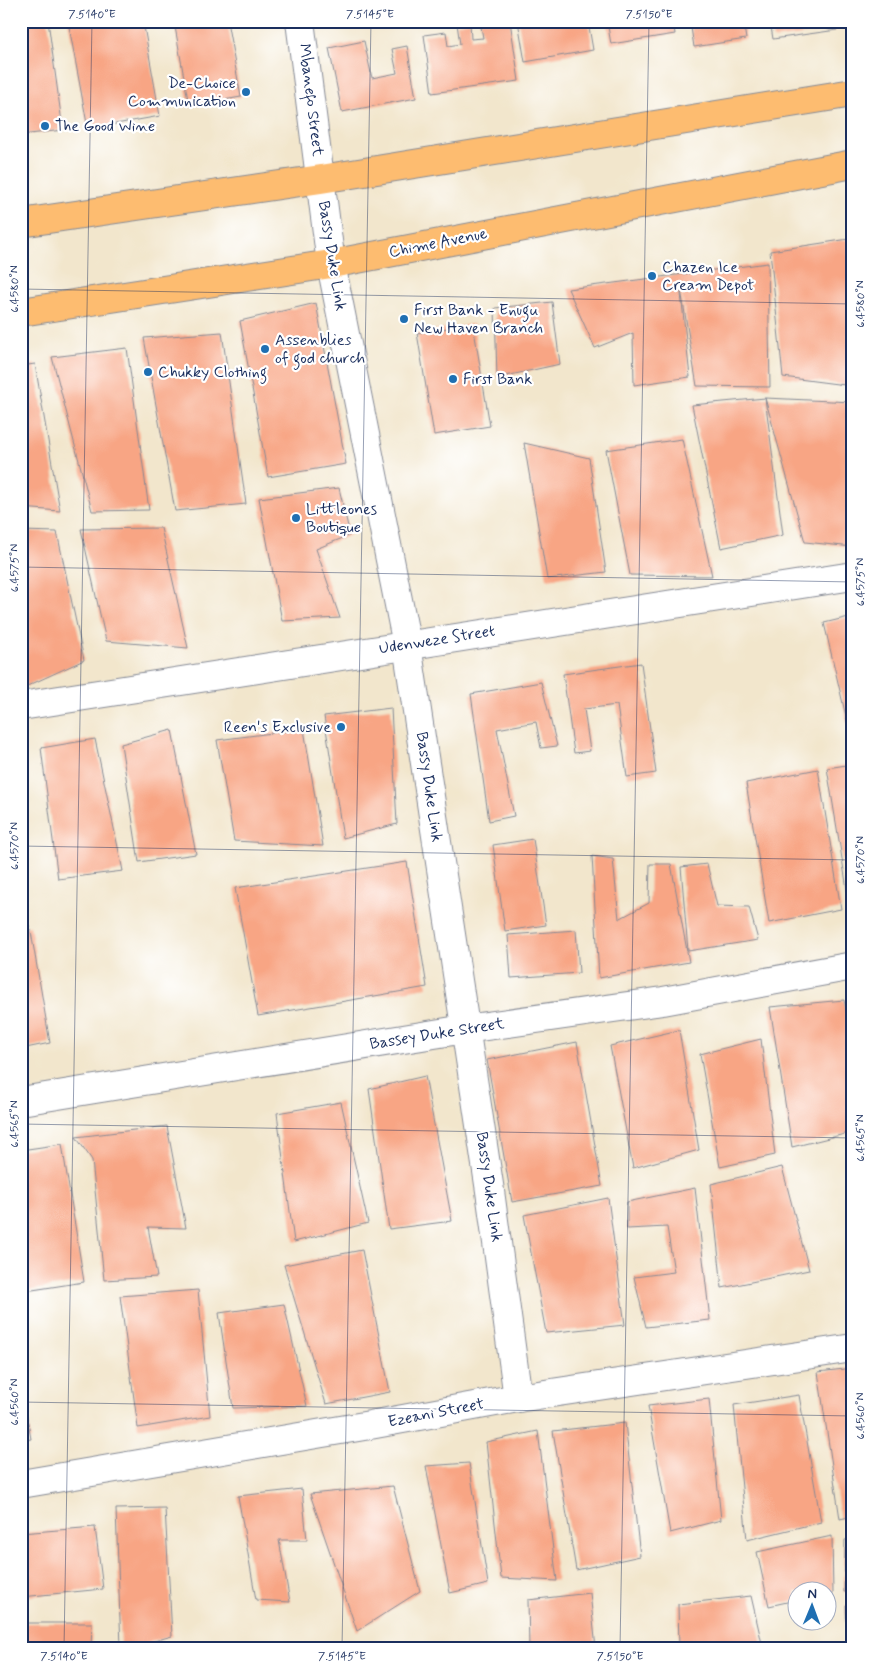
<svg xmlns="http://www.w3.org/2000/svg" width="874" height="1669" font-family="Mynerve,sans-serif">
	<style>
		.building { fill: #f8a584 }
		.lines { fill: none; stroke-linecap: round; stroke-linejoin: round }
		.minor-casing { stroke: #868a95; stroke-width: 30 }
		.primary-casing { stroke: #868a95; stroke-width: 30 }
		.minor { stroke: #fff; stroke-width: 28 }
		.primary { stroke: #fdbc70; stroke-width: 28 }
		.ticks { fill: none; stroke: #1b2f5e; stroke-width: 1; stroke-opacity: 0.45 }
		.poi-dot { fill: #1f6fb2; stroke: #fff; stroke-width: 2 }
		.labels { text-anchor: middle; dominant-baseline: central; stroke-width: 4.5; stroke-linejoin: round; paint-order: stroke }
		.poi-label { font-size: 16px; fill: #1b2f5e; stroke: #fff; text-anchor: start }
		.street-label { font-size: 16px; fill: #1b2f5e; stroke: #fff }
		.neatline { fill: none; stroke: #1b2f5e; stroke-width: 2 }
		.ticks-label { font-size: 12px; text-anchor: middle; fill: #1b2f5e }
	</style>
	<rect width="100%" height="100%" fill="#fff"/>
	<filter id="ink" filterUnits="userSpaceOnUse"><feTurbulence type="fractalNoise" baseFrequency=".02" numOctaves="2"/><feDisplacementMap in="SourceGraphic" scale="10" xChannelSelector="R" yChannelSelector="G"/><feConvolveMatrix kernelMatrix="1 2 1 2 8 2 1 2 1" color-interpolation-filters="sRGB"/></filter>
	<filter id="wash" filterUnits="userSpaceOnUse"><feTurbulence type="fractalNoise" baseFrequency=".0096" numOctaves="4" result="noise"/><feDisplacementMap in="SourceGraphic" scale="20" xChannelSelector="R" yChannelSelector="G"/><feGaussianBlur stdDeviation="1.12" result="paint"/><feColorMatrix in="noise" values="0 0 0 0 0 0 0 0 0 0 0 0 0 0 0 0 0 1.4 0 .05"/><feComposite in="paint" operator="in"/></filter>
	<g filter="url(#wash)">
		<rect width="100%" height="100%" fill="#f2e6cc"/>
		<g id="blocks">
			<g class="building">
				<path d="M 21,21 L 48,21 L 63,130 L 21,135 Z"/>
				<path d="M 68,21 L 143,21 L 160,116 L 88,129 Z"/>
				<path d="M 174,21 L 227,21 L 241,97 L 189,106 Z"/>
				<path d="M 480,21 L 510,21 L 519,81 L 432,93 L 424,35 L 446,32 L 448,46 L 460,44 L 457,24 L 470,22 L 471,39 L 483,38 Z"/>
				<path d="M 518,21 L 588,21 L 593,50 L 525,62 Z"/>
				<path d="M 607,21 L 673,21 L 675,34 L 611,44 Z"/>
				<path d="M 690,21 L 743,21 L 746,39 L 694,47 Z"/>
				<path d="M 770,21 L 835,21 L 837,30 L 773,39 Z"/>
				<path d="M 364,41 L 372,78 L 397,73 L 392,49 L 407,46 L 416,98 L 342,112 L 329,48 Z"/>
				<path d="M 849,239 L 853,267 L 853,386 L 783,377 L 770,251 Z"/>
				<path d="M 768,263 L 770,387 L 697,386 L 680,284 L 690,377 L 634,385 L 633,333 L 595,348 L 568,289 Z"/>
				<path d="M 552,302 L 560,364 L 497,378 L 495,308 Z"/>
				<path d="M 316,303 L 346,464 L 268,477 L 240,321 Z"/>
				<path d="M 473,324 L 490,426 L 434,435 L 417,333 Z"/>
				<path d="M 222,332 L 246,504 L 175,511 L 144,338 Z"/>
				<path d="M 127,348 L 149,510 L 92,511 L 52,357 Z"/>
				<path d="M 35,364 L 60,511 L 21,508 L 21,366 Z"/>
				<path d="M 765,398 L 783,535 L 721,548 L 692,405 L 765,398 L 853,402 L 853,547 L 805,542 Z"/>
				<path d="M 682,439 L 712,576 L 630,575 L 606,450 Z"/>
				<path d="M 524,443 L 589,458 L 606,572 L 547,579 Z"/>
				<path d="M 339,488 L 350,535 L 316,549 L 340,618 L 282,621 L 259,498 Z"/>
				<path d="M 161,528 L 188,648 L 106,641 L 81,529 Z"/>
				<path d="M 21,531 L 57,532 L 84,660 L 25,687 L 21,606 Z"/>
				<path d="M 853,616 L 853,742 L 852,742 L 824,623 Z"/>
				<path d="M 641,663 L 656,773 L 627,777 L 617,705 L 584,709 L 590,751 L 574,753 L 563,674 Z"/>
				<path d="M 541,682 L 557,746 L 541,748 L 536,722 L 497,729 L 514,816 L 489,821 L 471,694 Z"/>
				<path d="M 391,708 L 397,824 L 343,838 L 324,716 Z"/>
				<path d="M 304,729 L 323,846 L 234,841 L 217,740 Z"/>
				<path d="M 172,730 L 196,854 L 139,862 L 121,744 Z"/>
				<path d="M 95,739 L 123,871 L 58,879 L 41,748 Z"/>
				<path d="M 853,764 L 853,913 L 851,913 L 827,768 Z"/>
				<path d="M 818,769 L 841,909 L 769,923 L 746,783 Z"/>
				<path d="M 533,839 L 546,925 L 505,931 L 493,845 Z"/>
				<path d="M 592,856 L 613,859 L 619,919 L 649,903 L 650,864 L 671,864 L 689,962 L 599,978 Z"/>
				<path d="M 407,862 L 427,987 L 258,1016 L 235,888 Z"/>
				<path d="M 707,864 L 717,906 L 749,907 L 758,940 L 688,951 L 681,867 Z"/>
				<path d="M 30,926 L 50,1043 L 21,1049 L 21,928 Z"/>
				<path d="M 576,930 L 579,973 L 511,978 L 508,935 Z"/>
				<path d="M 844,1000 L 853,1044 L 853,1132 L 792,1147 L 770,1007 Z"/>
				<path d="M 679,1030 L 699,1150 L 633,1168 L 610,1046 Z"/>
				<path d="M 761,1039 L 775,1155 L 720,1167 L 700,1054 Z"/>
				<path d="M 577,1042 L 602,1186 L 512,1202 L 487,1060 Z"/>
				<path d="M 425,1076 L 452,1221 L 389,1229 L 369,1089 Z"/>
				<path d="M 341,1102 L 368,1223 L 294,1242 L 277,1113 Z"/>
				<path d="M 167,1126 L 186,1228 L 148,1227 L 157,1277 L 104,1280 L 92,1160 L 76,1137 Z"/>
				<path d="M 62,1144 L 84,1282 L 26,1291 L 21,1268 L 21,1150 Z"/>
				<path d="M 782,1167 L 809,1270 L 722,1288 L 711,1184 Z"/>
				<path d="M 695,1188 L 710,1320 L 646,1327 L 634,1277 L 674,1272 L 667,1227 L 627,1229 L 627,1202 Z"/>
				<path d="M 608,1198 L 625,1325 L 546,1333 L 524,1215 Z"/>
				<path d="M 362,1250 L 390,1392 L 326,1404 L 284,1265 Z"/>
				<path d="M 198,1290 L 210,1416 L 138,1428 L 120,1296 Z"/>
				<path d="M 284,1304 L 307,1406 L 233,1408 L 219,1313 Z"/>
				<path d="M 853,1368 L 853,1516 L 840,1519 L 818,1372 Z"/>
				<path d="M 21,1385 L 31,1439 L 21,1441 Z"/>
				<path d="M 799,1395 L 821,1522 L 747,1540 L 734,1405 Z"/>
				<path d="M 709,1399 L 721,1520 L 670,1533 L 648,1406 Z"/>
				<path d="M 625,1423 L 640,1556 L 576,1570 L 553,1431 Z"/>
				<path d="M 538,1431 L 557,1581 L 501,1578 L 486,1442 Z"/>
				<path d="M 469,1463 L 488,1584 L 450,1593 L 426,1466 Z"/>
				<path d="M 393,1486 L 420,1591 L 357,1631 L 310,1494 Z"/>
				<path d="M 302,1489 L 307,1540 L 279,1540 L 290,1602 L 256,1600 L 238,1496 Z"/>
				<path d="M 165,1508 L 172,1636 L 129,1648 L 121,1648 L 116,1509 Z"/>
				<path d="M 95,1527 L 103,1589 L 21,1597 L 21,1533 Z"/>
				<path d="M 832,1536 L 833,1594 L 826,1595 L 826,1592 L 796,1592 L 796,1600 L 769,1606 L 757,1552 Z"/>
				<path d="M 853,1538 L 853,1591 L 844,1592 L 845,1540 Z"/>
				<path d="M 590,1593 L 596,1648 L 529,1648 L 528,1600 Z"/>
				<path d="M 751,1596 L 763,1648 L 679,1648 L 678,1604 Z"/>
				<path d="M 846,1605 L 853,1605 L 853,1648 L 847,1648 Z"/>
				<path d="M 21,1623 L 92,1623 L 91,1648 L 21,1648 Z"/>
			</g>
		</g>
	</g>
	<g filter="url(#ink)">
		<use href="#blocks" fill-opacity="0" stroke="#868a95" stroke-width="1"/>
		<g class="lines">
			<g class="minor-casing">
				<g id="minor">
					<path d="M 300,21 L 331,264 L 407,645 L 490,1191 L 518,1398"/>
					<path d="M 21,706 L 853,576"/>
					<path d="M 21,1101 L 465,1029 L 663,1001 L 853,966"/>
					<path d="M 21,1484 L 370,1425 L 518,1398 L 853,1348"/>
				</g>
			</g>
			<g class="primary-casing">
				<g id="primary">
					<path d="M 21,223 L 321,179 L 853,93"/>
					<path d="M 21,312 L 331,264 L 853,164"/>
				</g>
			</g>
			<use href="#minor" class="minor"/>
			<use href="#primary" class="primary"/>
		</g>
	</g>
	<path class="ticks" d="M 600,21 L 853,26M 21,289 L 853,304M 21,567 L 853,582M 21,846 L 853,860M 21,1124 L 853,1138M 21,1402 L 853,1416M 64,1648 L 92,21M 342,1648 L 371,21M 620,1648 L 649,21"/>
	<g class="poi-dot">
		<circle cx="246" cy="92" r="5"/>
		<circle cx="45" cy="126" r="5"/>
		<circle cx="652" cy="276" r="5"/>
		<circle cx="404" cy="319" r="5"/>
		<circle cx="265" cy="349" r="5"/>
		<circle cx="148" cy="372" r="5"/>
		<circle cx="453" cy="379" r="5"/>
		<circle cx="296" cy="518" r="5"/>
		<circle cx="341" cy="727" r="5"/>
	</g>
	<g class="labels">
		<g class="poi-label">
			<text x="236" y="83" text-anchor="end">De-Choice<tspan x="236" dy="18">Communication</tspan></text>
			<text x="55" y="126">The Good Wine</text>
			<text x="662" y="267">Chazen Ice<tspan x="662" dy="18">Cream Depot</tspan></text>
			<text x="414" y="310">First Bank - Enugu<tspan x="414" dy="18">New Haven Branch</tspan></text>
			<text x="275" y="340">Assenblies<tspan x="275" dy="18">of god church</tspan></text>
			<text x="158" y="372">Chukky Clothing</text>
			<text x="463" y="379">First Bank</text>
			<text x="306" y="509">Littleones<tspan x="306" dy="18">Boutique</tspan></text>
			<text x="331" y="727" text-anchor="end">Reen's Exclusive</text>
		</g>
		<g class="street-label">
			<text transform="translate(311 100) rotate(83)">Mbanefo Street</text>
			<text transform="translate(438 243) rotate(-11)">Chime Avenue</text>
			<text transform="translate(332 256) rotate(81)">Bassy Duke Link</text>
			<text transform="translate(437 640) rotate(-9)">Udenweze Street</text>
			<text transform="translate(429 787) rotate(82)">Bassy Duke Link</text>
			<text transform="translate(437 1034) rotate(-9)">Bassey Duke Street</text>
			<text transform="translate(489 1187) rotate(82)">Bassy Duke Link</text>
			<text transform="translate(436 1413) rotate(-11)">Ezeani Street</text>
		</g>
	</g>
	<rect width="874" height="1669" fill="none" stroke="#fff" stroke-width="55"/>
	<g transform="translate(812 1606) rotate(1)"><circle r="24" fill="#ffffff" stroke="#a4acbf"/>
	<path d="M0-4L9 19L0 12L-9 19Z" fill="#1f6fb2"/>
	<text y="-8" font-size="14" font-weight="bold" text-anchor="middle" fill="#1b2f5e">N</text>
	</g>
	<rect x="28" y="28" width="818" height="1614" class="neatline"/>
	<g class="ticks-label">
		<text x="92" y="18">7.5140°E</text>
		<text x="370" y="18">7.5145°E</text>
		<text x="649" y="18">7.5150°E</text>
		<text transform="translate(14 289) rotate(-90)" y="4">6.4580°N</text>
		<text transform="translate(860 304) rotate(-90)" y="4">6.4580°N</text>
		<text transform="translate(14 568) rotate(-90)" y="4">6.4575°N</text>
		<text transform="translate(860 582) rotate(-90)" y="4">6.4575°N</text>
		<text transform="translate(14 846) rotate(-90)" y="4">6.4570°N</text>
		<text transform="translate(860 860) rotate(-90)" y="4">6.4570°N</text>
		<text transform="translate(14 1124) rotate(-90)" y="4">6.4565°N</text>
		<text transform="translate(860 1138) rotate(-90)" y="4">6.4565°N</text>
		<text transform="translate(14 1402) rotate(-90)" y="4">6.4560°N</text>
		<text transform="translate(860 1416) rotate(-90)" y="4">6.4560°N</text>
		<text x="64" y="1660">7.5140°E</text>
		<text x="342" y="1660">7.5145°E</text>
		<text x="620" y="1660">7.5150°E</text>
	</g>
</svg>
